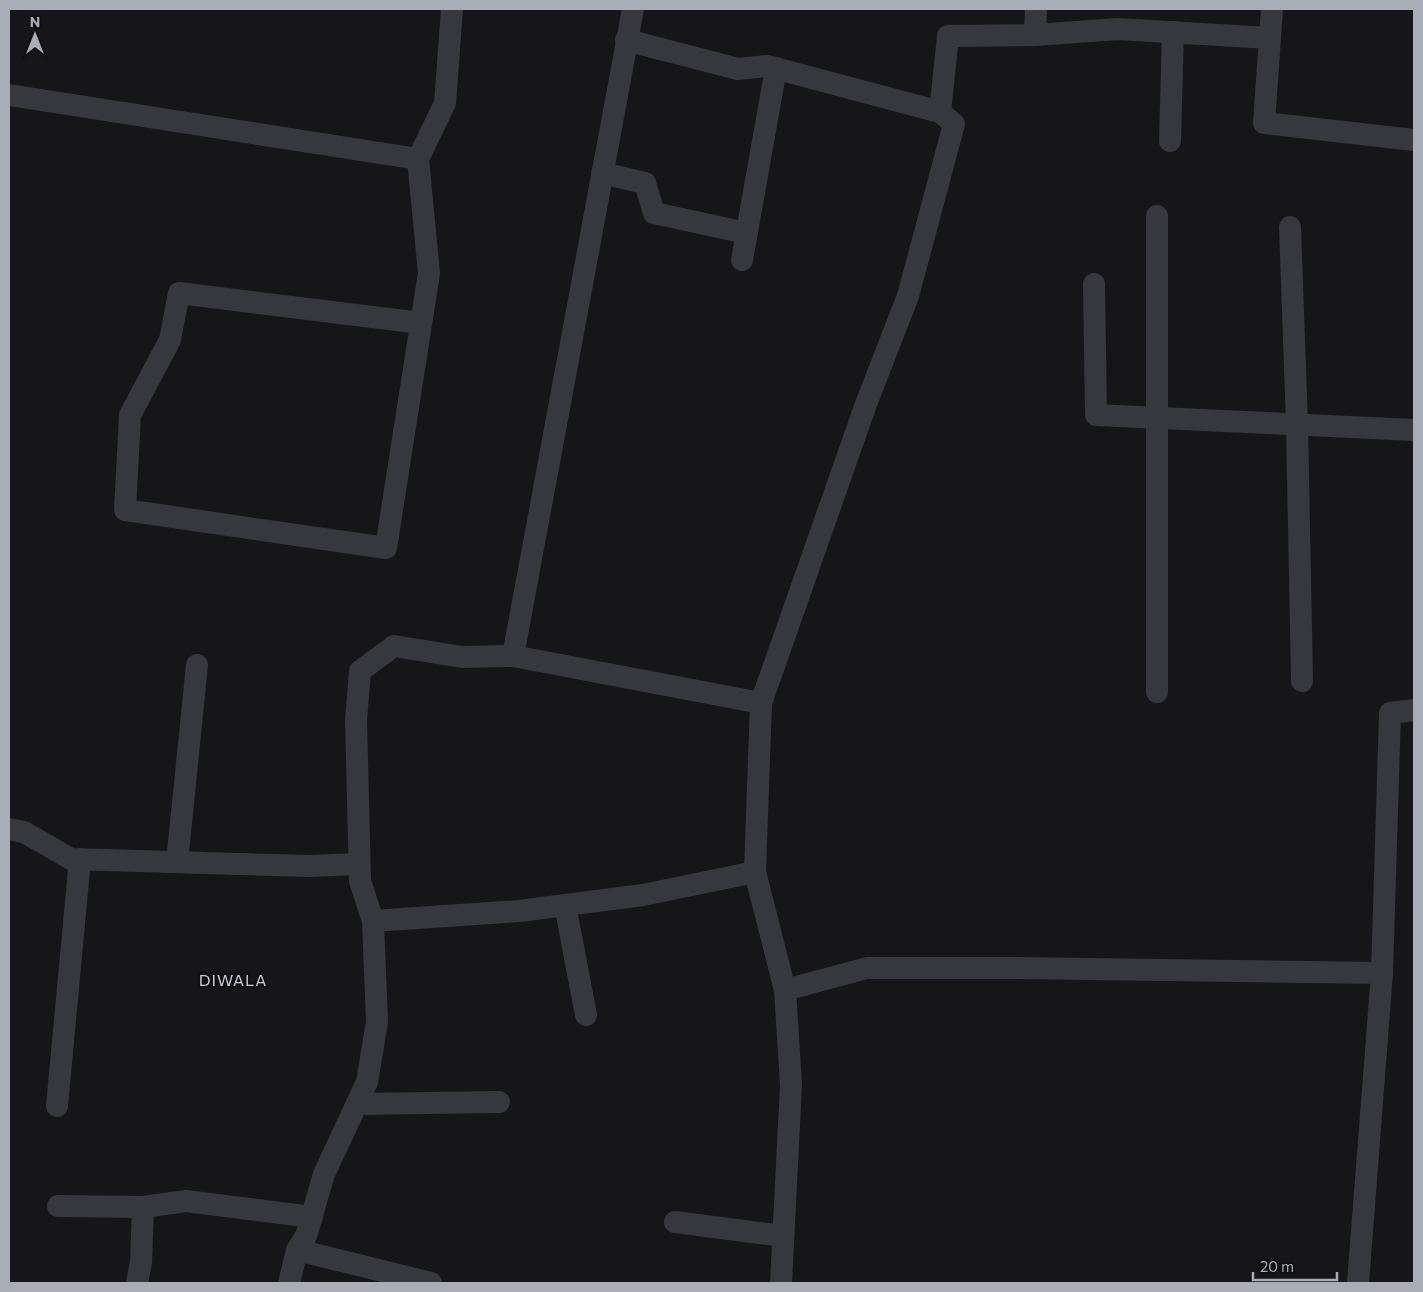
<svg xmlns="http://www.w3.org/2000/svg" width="1423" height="1292" font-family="Commissioner,sans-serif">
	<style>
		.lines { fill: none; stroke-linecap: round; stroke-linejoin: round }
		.street { stroke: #37383d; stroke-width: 22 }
		.labels { text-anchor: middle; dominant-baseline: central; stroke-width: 5; stroke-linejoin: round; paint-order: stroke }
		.neighbourhood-label { font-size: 16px; letter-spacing: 1px; fill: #c9ccd4; stroke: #111113 }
	</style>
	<rect width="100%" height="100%" fill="#161618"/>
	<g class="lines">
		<g class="street">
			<path d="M 1272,9 L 1264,123 L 1414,140"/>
			<path d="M 1035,35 L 1036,9"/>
			<path d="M 626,40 L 738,69 L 767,66 L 940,112 L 948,36 L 1035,35 L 1118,29 L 1269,38"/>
			<path d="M 9,95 L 418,159 L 445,103 L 452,9"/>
			<path d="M 1170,141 L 1173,32"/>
			<path d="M 418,159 L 429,273 L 386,548 L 125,510 L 130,415 L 170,340 L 179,293 L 421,323"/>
			<path d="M 602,173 L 645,183 L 654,213 L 746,233"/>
			<path d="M 1157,216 L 1157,692"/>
			<path d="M 1290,227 L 1297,424 L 1302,681"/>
			<path d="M 742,260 L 776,68"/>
			<path d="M 1094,284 L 1096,415 L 1414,430"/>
			<path d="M 513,656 L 633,9"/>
			<path d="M 9,829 L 24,832 L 71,859 L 309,866 L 359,864"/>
			<path d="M 177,862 L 197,665"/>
			<path d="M 565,905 L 586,1015"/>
			<path d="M 373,921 L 519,911 L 643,895 L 755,872"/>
			<path d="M 785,990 L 867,968 L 1012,968 L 1382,973"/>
			<path d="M 357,1104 L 499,1102"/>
			<path d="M 57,1106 L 80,859"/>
			<path d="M 58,1206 L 143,1207 L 186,1201 L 312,1217"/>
			<path d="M 675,1222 L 783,1236"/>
			<path d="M 297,1250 L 431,1283"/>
			<path d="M 137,1283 L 141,1262 L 143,1207"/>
			<path d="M 289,1283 L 297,1250 L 306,1236 L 324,1174 L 367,1082 L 377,1022 L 373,921 L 360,881 L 356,720 L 360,671 L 394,646 L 462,657 L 513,656 L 761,703"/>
			<path d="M 781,1283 L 791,1085 L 785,990 L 755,872 L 761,703 L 866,404 L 908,296 L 954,124 L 940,112"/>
			<path d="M 1358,1283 L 1382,973 L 1390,713 L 1414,710"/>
		</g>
	</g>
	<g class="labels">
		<g class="neighbourhood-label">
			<text x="233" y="979">DIWALA</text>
		</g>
	</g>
	<rect width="1423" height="1292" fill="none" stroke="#a8adb8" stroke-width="20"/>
	<g transform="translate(35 35)" stroke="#111113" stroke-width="4" paint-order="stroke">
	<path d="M0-4L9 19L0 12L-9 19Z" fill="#a8adb8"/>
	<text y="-8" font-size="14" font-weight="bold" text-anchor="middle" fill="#a8adb8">N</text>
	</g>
	<path d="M1253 1272v8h84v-8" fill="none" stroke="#a8adb8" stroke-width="2.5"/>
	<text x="1260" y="1272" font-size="15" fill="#a8adb8" stroke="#111113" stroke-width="4" paint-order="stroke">20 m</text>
</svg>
